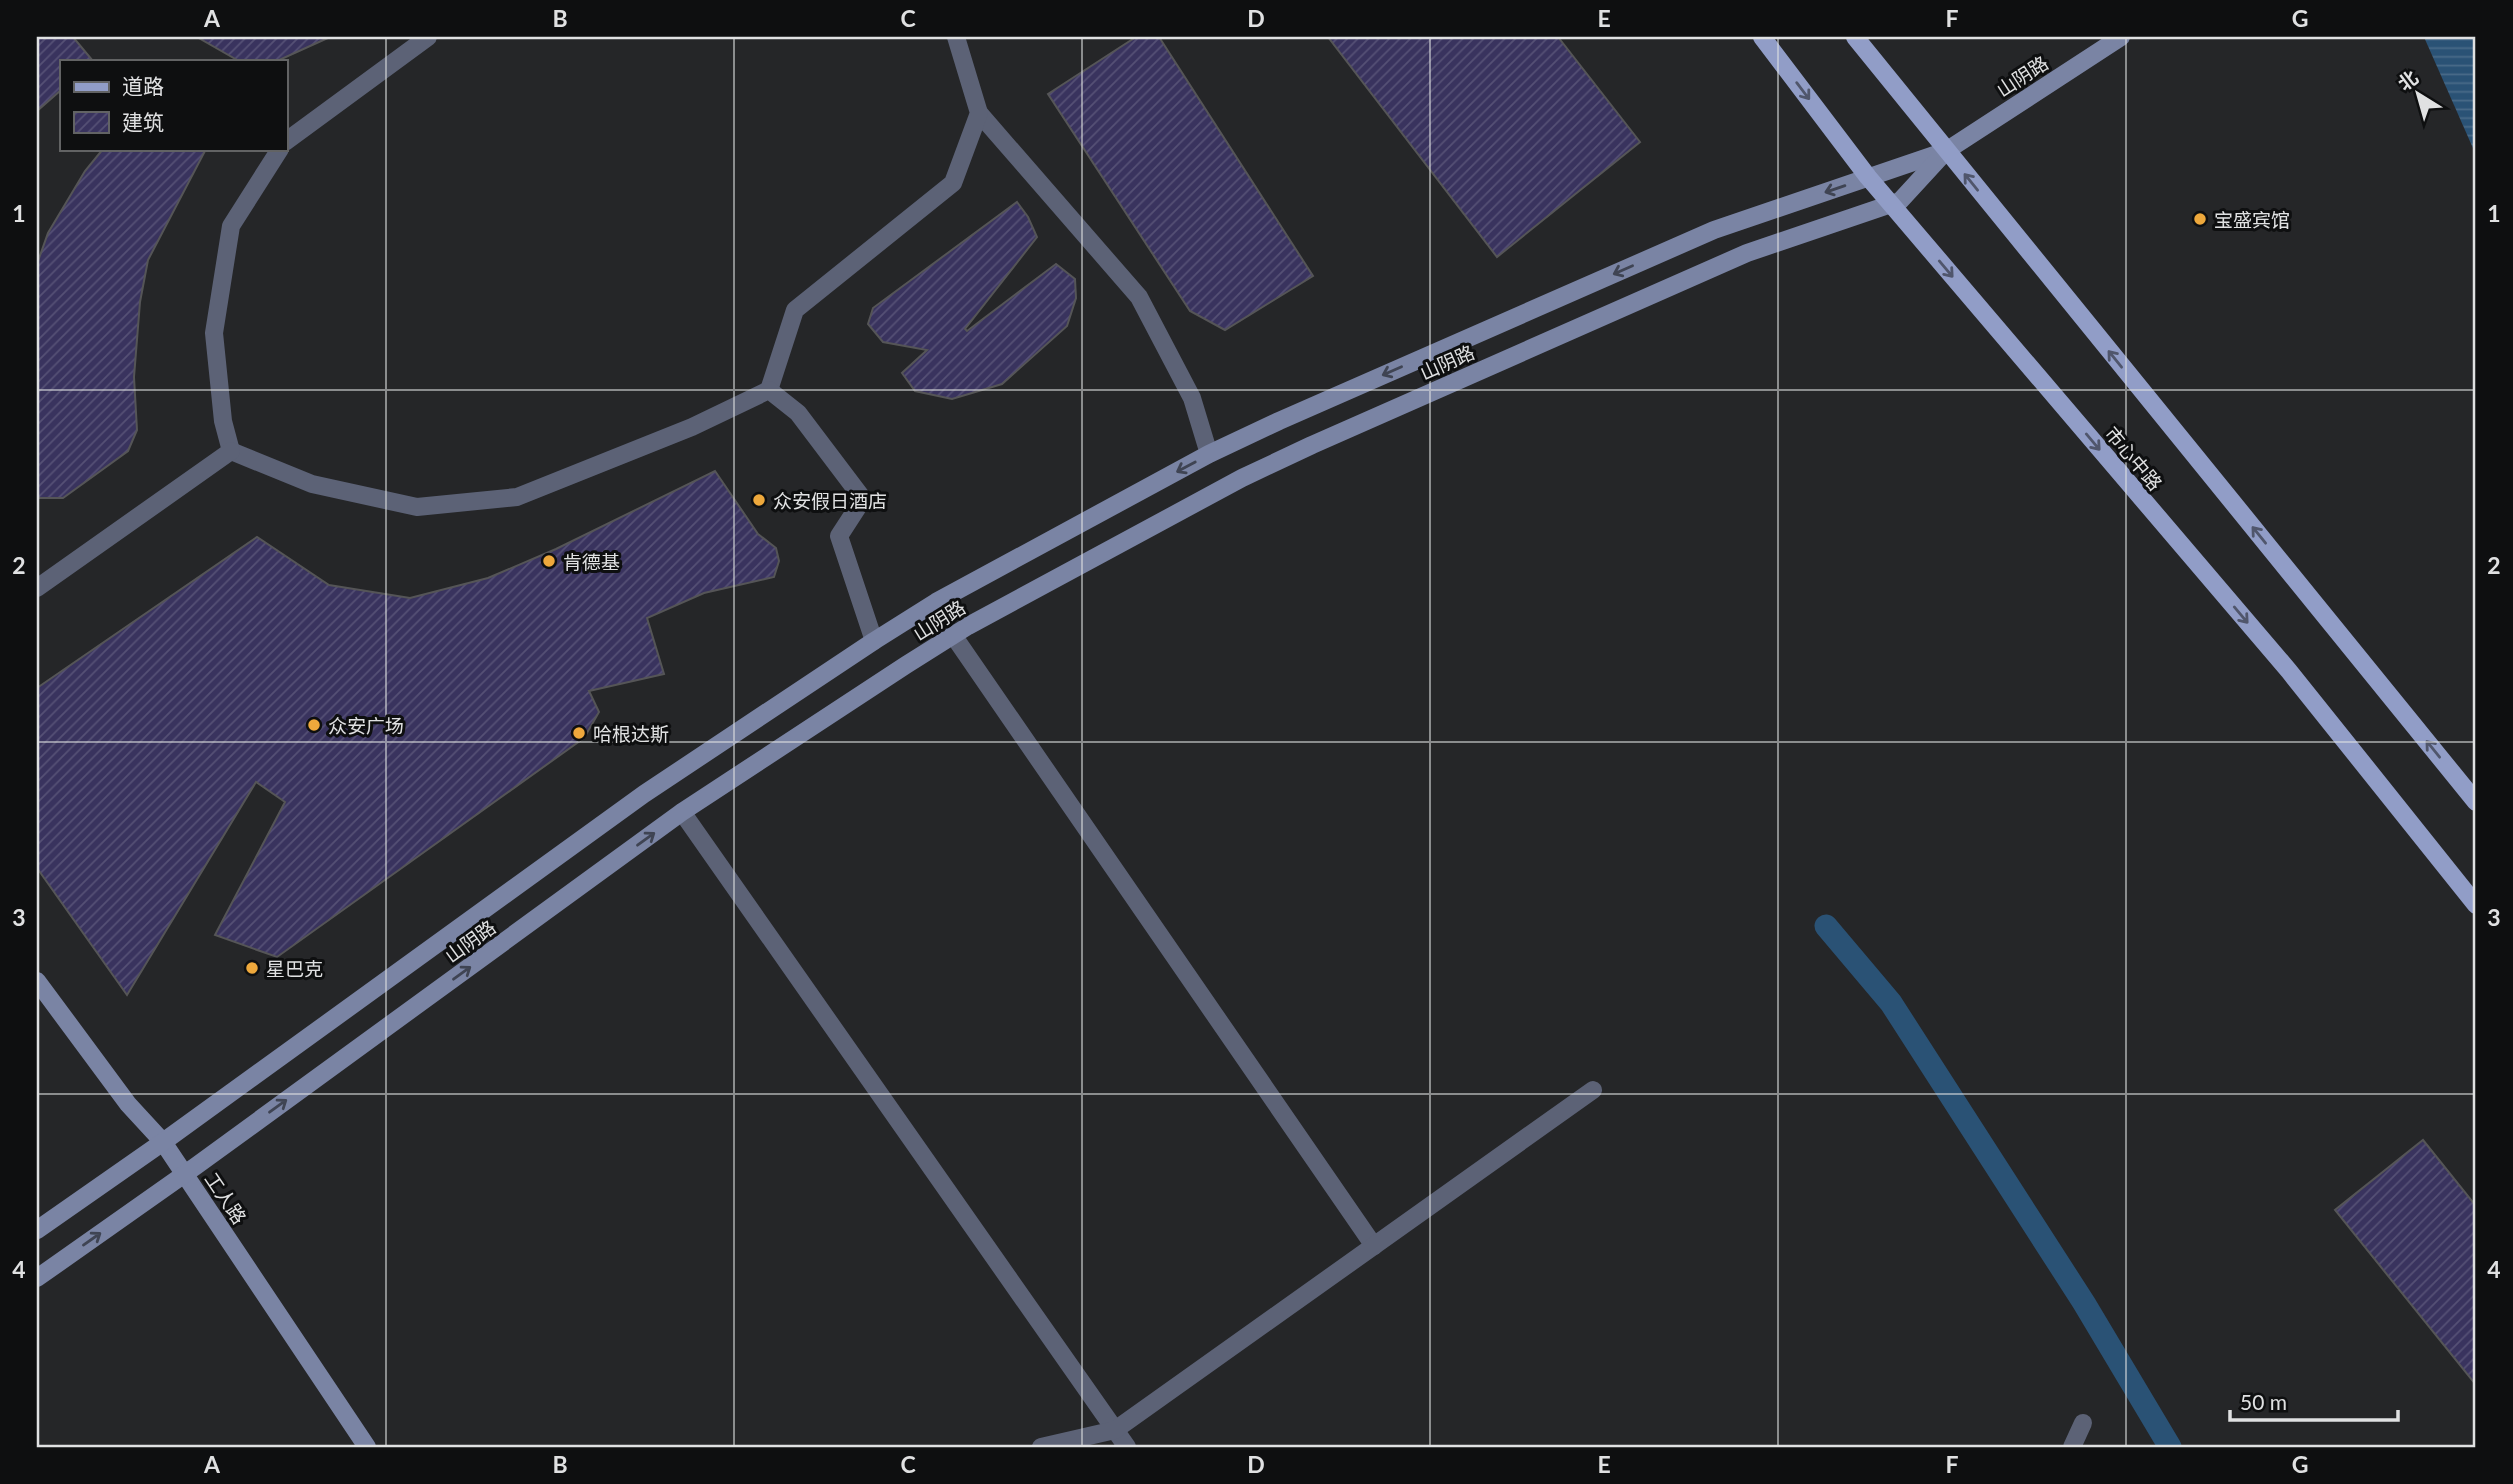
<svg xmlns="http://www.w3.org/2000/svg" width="2513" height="1484" font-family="Lato,'Noto Sans SC',sans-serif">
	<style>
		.water { fill: url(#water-rules) }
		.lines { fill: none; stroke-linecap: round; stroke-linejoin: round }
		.canal { stroke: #2a5275; stroke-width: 23 }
		.building { fill: url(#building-hatch); stroke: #555557; stroke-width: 2 }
		.minor { stroke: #5c6276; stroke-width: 18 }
		.secondary { stroke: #7a84a4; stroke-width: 18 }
		.primary { stroke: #919dc7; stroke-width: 18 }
		.oneway { stroke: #50566c }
		.oneway2 { stroke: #3f4453 }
		.grid { fill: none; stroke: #e0e1e2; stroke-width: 2; stroke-opacity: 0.55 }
		.poi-dot { fill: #eea83c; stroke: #0e0f10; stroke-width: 2.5 }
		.labels { text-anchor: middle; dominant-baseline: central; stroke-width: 6; stroke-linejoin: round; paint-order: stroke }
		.street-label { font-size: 19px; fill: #e0e1e2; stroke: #0e0f10 }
		.poi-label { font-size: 19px; fill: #e0e1e2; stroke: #0e0f10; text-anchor: start }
		.neatline { fill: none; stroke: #e0e1e2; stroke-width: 2.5 }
		.grid-label { font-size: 23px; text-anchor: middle; font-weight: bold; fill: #e0e1e2 }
	</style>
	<defs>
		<pattern id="water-rules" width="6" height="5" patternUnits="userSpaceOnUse" patternTransform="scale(1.75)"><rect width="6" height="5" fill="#2a5275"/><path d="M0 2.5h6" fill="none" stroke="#496b88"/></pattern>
		<pattern id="building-hatch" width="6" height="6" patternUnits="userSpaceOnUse" patternTransform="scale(1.75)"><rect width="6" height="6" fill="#39335e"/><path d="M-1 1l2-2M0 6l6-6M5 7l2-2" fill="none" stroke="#555075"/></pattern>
	</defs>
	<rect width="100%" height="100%" fill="#252628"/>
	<path class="water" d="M 2424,37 L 2476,37 L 2476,155 Z"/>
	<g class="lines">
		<path class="canal" d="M 1826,926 L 1891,1003 L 2084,1303 L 2170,1447"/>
	</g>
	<g class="building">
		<path d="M 37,37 L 73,37 L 93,61 L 61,61 L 61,90 L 37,111 Z"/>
		<path d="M 197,37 L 330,37 L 277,61 L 239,61 Z"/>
		<path d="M 1136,37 L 1159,37 L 1313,276 L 1225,330 L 1190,311 L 1048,94 Z"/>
		<path d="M 1328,37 L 1558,37 L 1640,142 L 1497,257 Z"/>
		<path d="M 103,149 L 206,149 L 148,260 L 140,302 L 134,377 L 137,430 L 128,451 L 63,498 L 37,498 L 37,264 L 48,233 L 85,171 Z"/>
		<path d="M 1017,202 L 1028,217 L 1037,237 L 965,329 L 967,331 L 1056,264 L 1075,279 L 1076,298 L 1067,326 L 1002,384 L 952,399 L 915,391 L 902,373 L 927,350 L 883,342 L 868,324 L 873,308 Z"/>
		<path d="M 715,471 L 758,534 L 776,548 L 779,561 L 774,577 L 704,593 L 647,618 L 664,674 L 589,691 L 599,712 L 584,738 L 277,957 L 215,935 L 285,802 L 256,782 L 127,995 L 37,868 L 37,688 L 257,537 L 329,585 L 410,598 L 488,578 L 556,549 Z"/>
		<path d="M 2423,1140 L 2476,1206 L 2476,1385 L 2335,1210 Z"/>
	</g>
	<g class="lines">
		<g class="minor">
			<path d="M 979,113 L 1139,297 L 1192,398 L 1209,454"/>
			<path d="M 285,142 L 428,37"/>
			<path d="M 769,390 L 795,310 L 953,183 L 979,113 L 956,37"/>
			<path d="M 231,451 L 312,484 L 417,507 L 517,497 L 692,427 L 769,390 L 798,413 L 863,499 L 839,536 L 874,641"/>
			<path d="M 231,451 L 223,421 L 214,333 L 231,226 L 280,149"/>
			<path d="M 37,588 L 231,451"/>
			<path d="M 953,635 L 1374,1246"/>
			<path d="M 682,812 L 1127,1447"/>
			<path d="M 1041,1447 L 1115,1430 L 1593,1090"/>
			<path d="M 2072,1447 L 2083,1423"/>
		</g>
		<g class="secondary">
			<path d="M 37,981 L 128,1104 L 163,1142 L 367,1447"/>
			<path d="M 37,1230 L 163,1142 L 644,794 L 874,641 L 936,602 L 1209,454 L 1279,421 L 1714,230 L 1943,152"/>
			<path d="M 37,1278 L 196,1166 L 682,812 L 906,665 L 968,626 L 1242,478 L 1312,445 L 1747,253 L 1900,201 L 1946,151 L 2121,37"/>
		</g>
		<g class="primary">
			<path d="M 1762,37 L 1868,177 L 2289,671 L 2476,905"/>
			<path d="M 1855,37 L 2476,802"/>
		</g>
	</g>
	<defs><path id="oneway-shaft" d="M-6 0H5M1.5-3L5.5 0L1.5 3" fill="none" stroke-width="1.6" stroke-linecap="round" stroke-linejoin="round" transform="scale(1.75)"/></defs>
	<g class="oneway">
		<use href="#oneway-shaft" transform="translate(1803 91) rotate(53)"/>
		<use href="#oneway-shaft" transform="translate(1971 182) rotate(-129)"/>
		<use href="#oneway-shaft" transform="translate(1946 269) rotate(50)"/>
		<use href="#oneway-shaft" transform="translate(2115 359) rotate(-129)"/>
		<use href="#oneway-shaft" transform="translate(2093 442) rotate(50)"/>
		<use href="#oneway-shaft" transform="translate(2259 535) rotate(-129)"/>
		<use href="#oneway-shaft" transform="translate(2241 615) rotate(50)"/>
		<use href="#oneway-shaft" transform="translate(2433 749) rotate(-129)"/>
	</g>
	<g class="oneway2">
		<use href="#oneway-shaft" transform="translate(1835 189) rotate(161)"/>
		<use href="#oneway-shaft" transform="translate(1623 270) rotate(156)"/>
		<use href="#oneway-shaft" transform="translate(1392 371) rotate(156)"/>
		<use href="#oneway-shaft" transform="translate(1186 467) rotate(152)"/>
		<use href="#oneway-shaft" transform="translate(646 839) rotate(-36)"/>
		<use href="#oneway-shaft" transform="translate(462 973) rotate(-36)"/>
		<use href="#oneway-shaft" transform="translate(278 1106) rotate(-36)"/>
		<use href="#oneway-shaft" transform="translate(92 1239) rotate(-35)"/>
	</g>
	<path class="grid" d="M 386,37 L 386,1447M 734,37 L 734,1447M 1082,37 L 1082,1447M 1430,37 L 1430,1447M 1778,37 L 1778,1447M 2126,37 L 2126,1447M 37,390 L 2476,390M 37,742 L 2476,742M 37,1094 L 2476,1094"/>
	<g class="poi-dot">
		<circle cx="2200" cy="219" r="7"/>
		<circle cx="759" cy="500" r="7"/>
		<circle cx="549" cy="561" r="7"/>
		<circle cx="314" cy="725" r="7"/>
		<circle cx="579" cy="733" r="7"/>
		<circle cx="252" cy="968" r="7"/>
	</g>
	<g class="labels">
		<g class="street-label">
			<text transform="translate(2022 76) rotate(-33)">山阴路</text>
			<text transform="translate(1447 362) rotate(-24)">山阴路</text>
			<text transform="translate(2134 458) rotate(50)">市心中路</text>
			<text transform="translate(939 620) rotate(-32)">山阴路</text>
			<text transform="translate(470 941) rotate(-36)">山阴路</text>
			<text transform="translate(226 1198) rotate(56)">工人路</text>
		</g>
		<g class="poi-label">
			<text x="2214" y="219">宝盛宾馆</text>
			<text x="773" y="500">众安假日酒店</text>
			<text x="563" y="561">肯德基</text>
			<text x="328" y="725">众安广场</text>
			<text x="593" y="733">哈根达斯</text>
			<text x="266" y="968">星巴克</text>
		</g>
	</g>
	<rect width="2513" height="1484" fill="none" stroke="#0e0f10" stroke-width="77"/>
	<rect x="60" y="60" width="228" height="91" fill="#0e0f10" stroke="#626364" stroke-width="2"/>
	<rect x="74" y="82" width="35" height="10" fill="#919dc7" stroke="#626364" stroke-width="2"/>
	<text x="122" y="94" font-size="21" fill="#e0e1e2">道路</text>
	<rect x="74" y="112" width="35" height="21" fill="url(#building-hatch)" stroke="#626364" stroke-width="2"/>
	<text x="122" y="130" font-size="21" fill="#e0e1e2">建筑</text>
	<g transform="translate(2418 94) rotate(323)" stroke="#0e0f10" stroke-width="5" paint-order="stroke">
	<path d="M0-5L12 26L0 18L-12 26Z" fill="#e0e1e2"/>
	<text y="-10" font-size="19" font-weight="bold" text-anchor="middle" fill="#e0e1e2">北</text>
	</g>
	<path d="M2230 1410v10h168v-10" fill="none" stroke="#e0e1e2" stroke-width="3.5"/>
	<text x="2240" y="1410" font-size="21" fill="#e0e1e2" stroke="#0e0f10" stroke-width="5" paint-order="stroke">50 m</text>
	<rect x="38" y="38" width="2436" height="1408" class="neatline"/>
	<g class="grid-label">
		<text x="212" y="27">A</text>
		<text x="560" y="27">B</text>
		<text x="908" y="27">C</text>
		<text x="1256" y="27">D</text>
		<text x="1604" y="27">E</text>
		<text x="1952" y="27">F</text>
		<text x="2300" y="27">G</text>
		<text x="19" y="222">1</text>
		<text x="2494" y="222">1</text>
		<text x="19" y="574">2</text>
		<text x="2494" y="574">2</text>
		<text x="19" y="926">3</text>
		<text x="2494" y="926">3</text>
		<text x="19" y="1278">4</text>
		<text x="2494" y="1278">4</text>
		<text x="212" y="1473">A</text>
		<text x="560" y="1473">B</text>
		<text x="908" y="1473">C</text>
		<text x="1256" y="1473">D</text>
		<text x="1604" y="1473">E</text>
		<text x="1952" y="1473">F</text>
		<text x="2300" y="1473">G</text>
	</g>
</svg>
